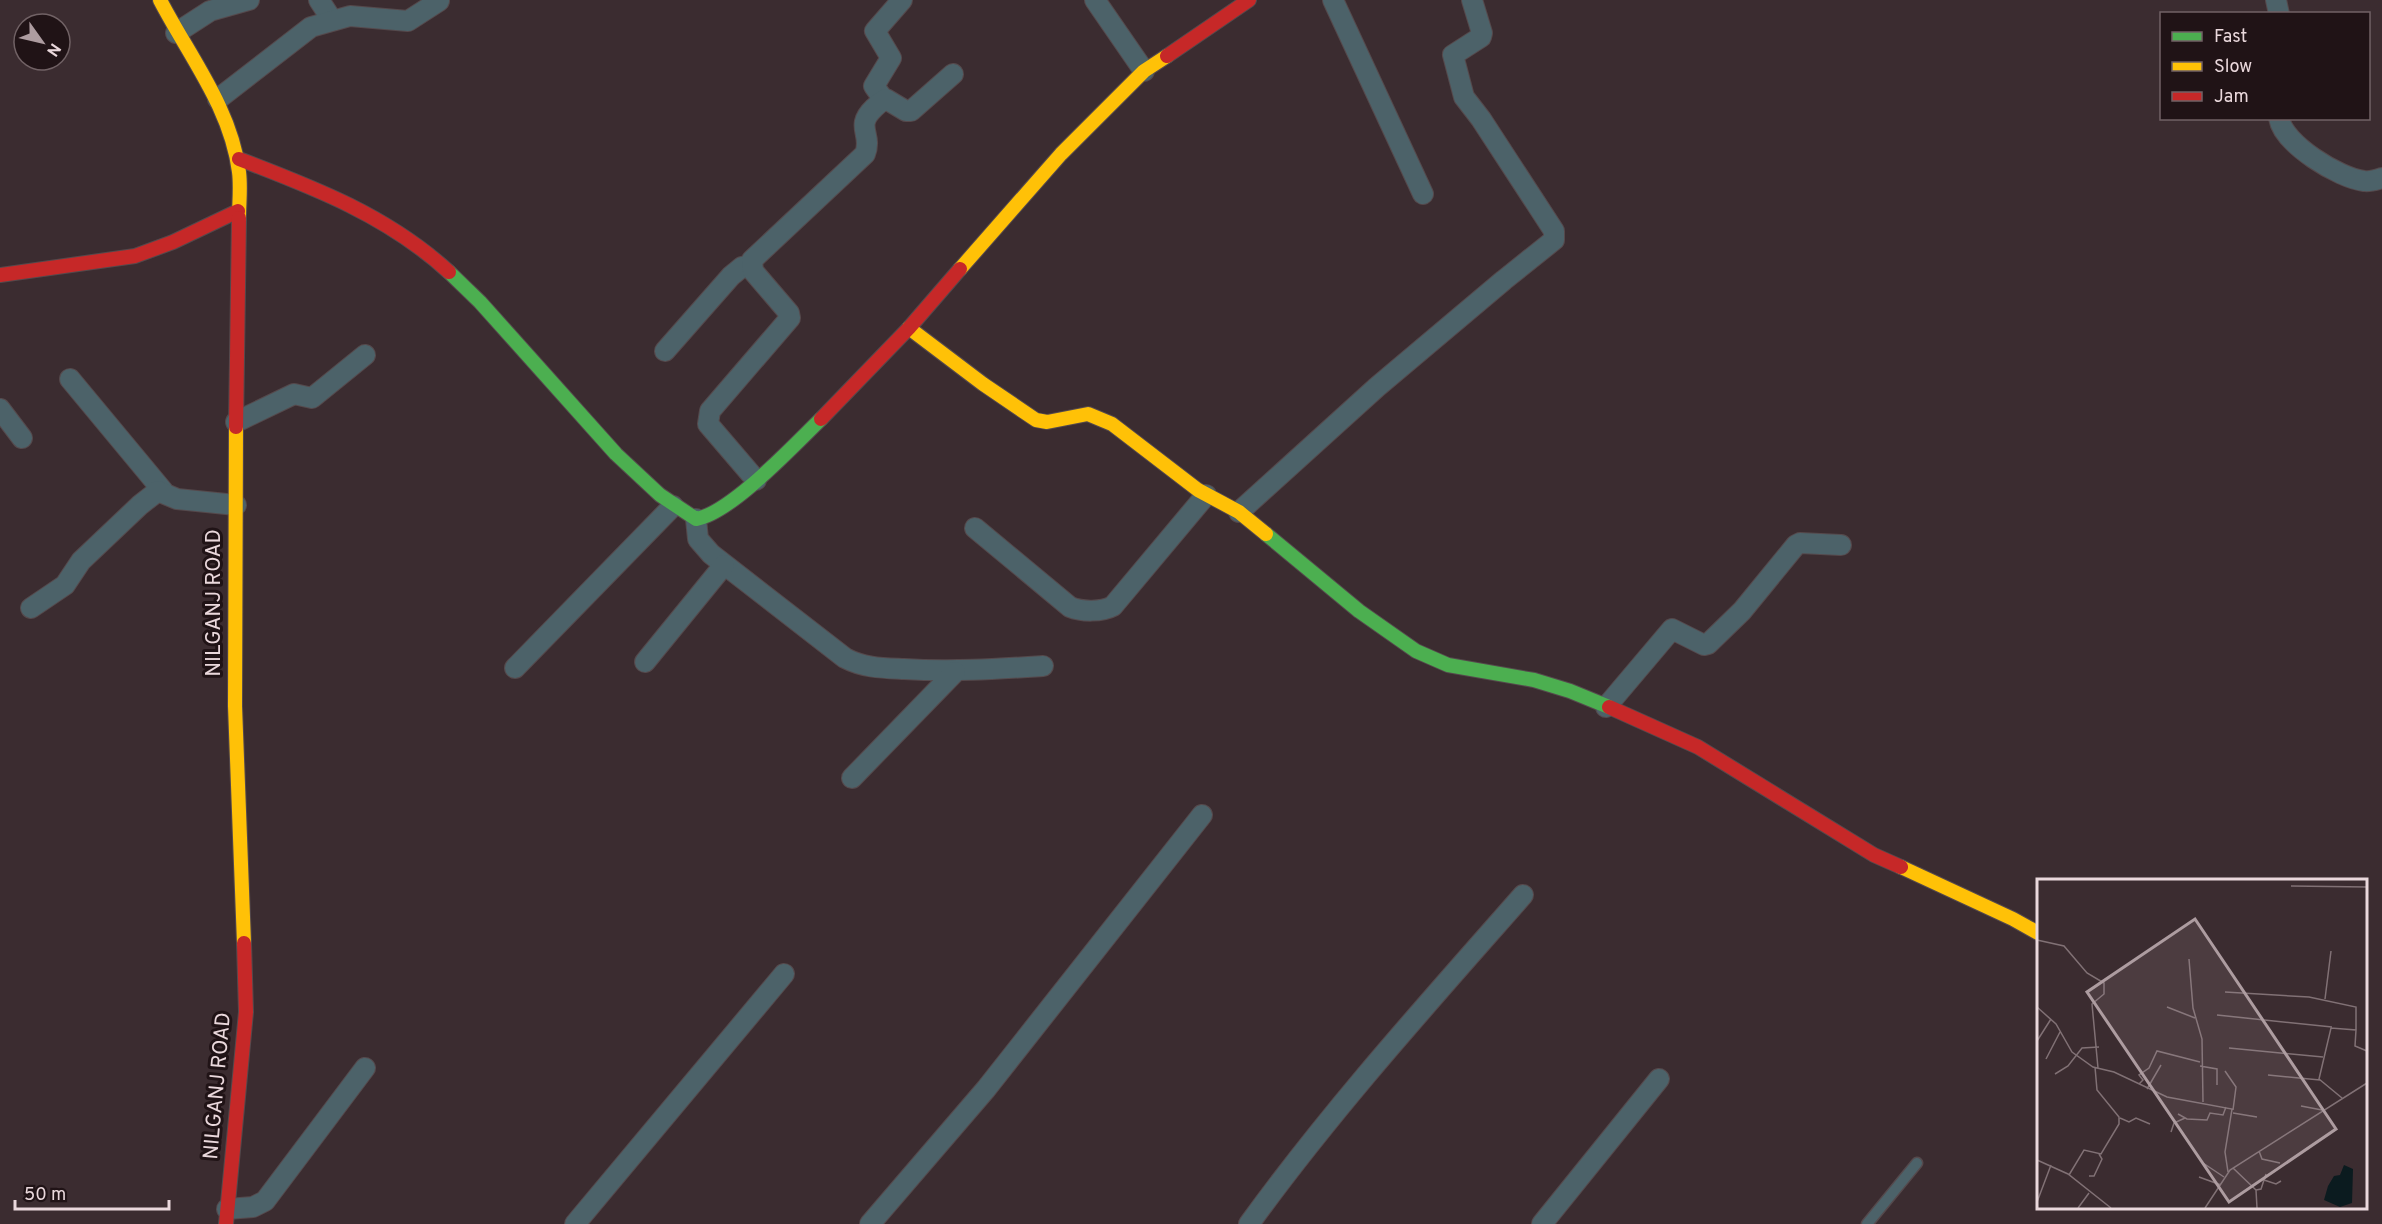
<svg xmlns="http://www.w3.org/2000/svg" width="2382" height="1224" font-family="Overpass,sans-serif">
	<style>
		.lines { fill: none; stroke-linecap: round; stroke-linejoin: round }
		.lane-casing { stroke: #55494c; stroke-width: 13 }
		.street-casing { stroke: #55494c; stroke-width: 22 }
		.fast-casing { stroke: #55494c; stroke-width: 16 }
		.slow-casing { stroke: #55494c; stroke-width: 16 }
		.jam-casing { stroke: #55494c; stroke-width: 16 }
		.lane { stroke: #4c6269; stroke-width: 10 }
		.street { stroke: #4c6269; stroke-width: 20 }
		.fast { stroke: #4caf50; stroke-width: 14 }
		.slow { stroke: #ffc107; stroke-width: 14 }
		.jam { stroke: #c62828; stroke-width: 14 }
		.labels { text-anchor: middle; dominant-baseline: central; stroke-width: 6; stroke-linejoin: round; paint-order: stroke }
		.street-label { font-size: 21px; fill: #ead8dc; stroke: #201316 }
		.inset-road { fill: none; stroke: #817175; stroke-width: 1.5 }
		.view { fill: #ad9ca0; fill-opacity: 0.15; stroke: #ad9ca0; stroke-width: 3 }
		.inset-edge { fill: none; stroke: #ead8dc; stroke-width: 3 }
	</style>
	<rect width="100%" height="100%" fill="#3b2c30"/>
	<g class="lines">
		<g class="lane-casing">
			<path id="lane" d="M 1867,1224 L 1917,1163"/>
		</g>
		<g class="street-casing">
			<g id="street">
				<path d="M 319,0 L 332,20"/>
				<path d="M 1095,0 L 1144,71"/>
				<path d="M 1333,0 L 1423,194"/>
				<path d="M 2276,0 L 2279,14"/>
				<path d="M 176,33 L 210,11 L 249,0"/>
				<path d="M 218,99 L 311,27 L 350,16 L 408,21 L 439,1"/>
				<path d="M 884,100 L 874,86 L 891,58 L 875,31 L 902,0"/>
				<path d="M 2279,118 C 2283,144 2339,178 2364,181 C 2370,182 2376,180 2382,178"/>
				<path d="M 665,351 L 731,276 L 742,267 L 751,265"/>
				<path d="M 70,379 L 163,491"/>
				<path d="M 0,409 L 22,438"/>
				<path d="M 236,422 L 294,394 L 312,398 L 365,355"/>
				<path d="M 756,480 L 708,424 L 710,411 L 790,318 L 789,313 L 753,271 L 752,260 L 865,154 C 873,134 854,127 874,108 C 878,104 882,101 886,99 L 906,111 L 911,111 L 953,74"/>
				<path d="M 1239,512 L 1377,387 L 1504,280 L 1554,240 L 1554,231 L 1481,119 L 1464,97 L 1453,55 L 1481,37 L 1482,33 L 1472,0"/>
				<path d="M 696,519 L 698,539 L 711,554 L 845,658 C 864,668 883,668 904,669 C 951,672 996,669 1043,666"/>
				<path d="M 975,528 L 1070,607 C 1082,612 1102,612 1113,606 L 1206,495"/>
				<path d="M 31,608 L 65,585 L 81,561 L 140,505 L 158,491 L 177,499 L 236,505"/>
				<path d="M 645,662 L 724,565"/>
				<path d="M 515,668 L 673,506"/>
				<path d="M 1606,707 L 1672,629 L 1704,645 L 1708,644 L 1742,611 L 1796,545 L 1800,543 L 1841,545"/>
				<path d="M 852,778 L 955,672"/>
				<path d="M 227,1209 L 253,1207 L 265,1201 L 365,1068"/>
				<path d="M 575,1224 L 784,974"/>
				<path d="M 870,1224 L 986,1089 L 1202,815"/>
				<path d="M 1249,1224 C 1333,1108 1429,1002 1523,895"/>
				<path d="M 1542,1224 L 1659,1079"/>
			</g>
		</g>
		<g class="fast-casing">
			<g id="fast">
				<path d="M 449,272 L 480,302 L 616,454 L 660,495 L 696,519 C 731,513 794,445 821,419"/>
				<path d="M 1266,534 L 1359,611 L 1416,651 L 1448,665 L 1534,680 L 1570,691 L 1609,707"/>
			</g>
		</g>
		<g class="slow-casing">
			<g id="slow">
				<path d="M 160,0 C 189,56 231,108 239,172 C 241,187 239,203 239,218"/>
				<path d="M 960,269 L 1061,154 L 1144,71 L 1167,56"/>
				<path d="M 909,328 L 983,384 L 1036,420 L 1047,422 L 1088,414 L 1112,424 L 1198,490 L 1239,512 L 1266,534"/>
				<path d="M 236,427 L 235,706 L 244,943"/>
				<path d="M 1901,867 L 2013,919 L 2038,933"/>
			</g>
		</g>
		<g class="jam-casing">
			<g id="jam">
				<path d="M 1167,56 L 1249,0"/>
				<path d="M 239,159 C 315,188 388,216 449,272"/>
				<path d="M 0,275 L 135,256 L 173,242 L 238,211"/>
				<path d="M 821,419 L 909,328 L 960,269"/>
				<path d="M 236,427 L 239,218"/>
				<path d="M 1609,707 L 1698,747 L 1874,855 L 1901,867"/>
				<path d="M 226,1224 L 246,1012 L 244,943"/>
			</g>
		</g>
		<use href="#lane" class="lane"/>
		<use href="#street" class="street"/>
		<use href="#fast" class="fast"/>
		<use href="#slow" class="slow"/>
		<use href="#jam" class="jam"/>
	</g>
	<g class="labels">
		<g class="street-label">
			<text transform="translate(214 603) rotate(-90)">NILGANJ ROAD</text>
			<text transform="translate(218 1086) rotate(-85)">NILGANJ ROAD</text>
		</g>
	</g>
	<g transform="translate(2037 879)">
		<rect width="330" height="330" fill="#3b2c30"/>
		<path d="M 307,286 L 316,290 L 315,324 L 303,328 L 287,321 L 291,307 L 297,297 L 303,296 Z" fill="#0b1b1f"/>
		<path class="inset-road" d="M 254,7 L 330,8M 0,61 L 27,67 L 50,94 L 67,104 L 67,115 L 55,125 L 61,189M 152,80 L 156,129 L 165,160 L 166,223M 188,113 L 272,118 L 319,128 L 319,151M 288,120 L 294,72M 0,128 L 19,145 L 35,173 L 56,188 L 77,193 L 130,218 L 195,230 L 188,273 L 191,293M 130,128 L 158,139M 180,136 L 295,148M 0,162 L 14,140M 192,169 L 286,178M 9,180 L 23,153M 163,187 L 180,190 L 180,206M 188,192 L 199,208 L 196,231M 18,195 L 31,187 L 45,169 L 62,168M 231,196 L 283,201M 102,205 L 106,201 L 102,196 L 112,189 L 120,172 L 163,183M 110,210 L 124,186M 305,219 L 282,200 L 294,149 L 319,151 L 318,167 L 330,172M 264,227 L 285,231M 196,234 L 220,238M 141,235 L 150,240 L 170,241 L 173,234 L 186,236 L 189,228M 83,239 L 92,243 L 99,239 L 113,245M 134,253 L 137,244 L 148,239M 222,272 L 225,280 L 243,284M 0,281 L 31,295 L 74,329M 166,284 L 187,298M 196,289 L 219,311 L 220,329M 32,296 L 47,271 L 64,275 L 82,245 L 82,238 L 60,211 L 58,188M 52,297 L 57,297 L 65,280 L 62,275M 162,298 L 184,306M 227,301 L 239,305 L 244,302M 219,311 L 224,310 L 229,295M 0,323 L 14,286M 41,329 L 52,314M 168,329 L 193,291 L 330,204"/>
		<path class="view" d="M 158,40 L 299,250 L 192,323 L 50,113 Z"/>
		<rect width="330" height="330" class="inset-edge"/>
	</g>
	<rect x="2160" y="12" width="210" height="108" fill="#201316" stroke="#716265" stroke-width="1.5"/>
	<rect x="2172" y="32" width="30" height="9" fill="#4caf50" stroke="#716265" stroke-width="1.5"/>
	<text x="2214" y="42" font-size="18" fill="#ead8dc">Fast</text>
	<rect x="2172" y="62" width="30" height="9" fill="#ffc107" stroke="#716265" stroke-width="1.5"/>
	<text x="2214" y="72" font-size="18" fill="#ead8dc">Slow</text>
	<rect x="2172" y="92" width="30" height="9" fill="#c62828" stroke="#716265" stroke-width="1.5"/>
	<text x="2214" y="102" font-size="18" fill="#ead8dc">Jam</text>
	<g transform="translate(42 42) rotate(124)"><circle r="28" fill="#201316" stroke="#716265" stroke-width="1.5"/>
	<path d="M0-4.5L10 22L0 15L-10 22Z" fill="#ad9ca0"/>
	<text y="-9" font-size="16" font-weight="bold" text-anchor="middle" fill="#ead8dc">N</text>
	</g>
	<path d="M15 1200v9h154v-9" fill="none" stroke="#ead8dc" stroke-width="3"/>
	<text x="24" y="1200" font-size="18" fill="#ead8dc" stroke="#201316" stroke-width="4.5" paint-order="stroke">50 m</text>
</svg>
